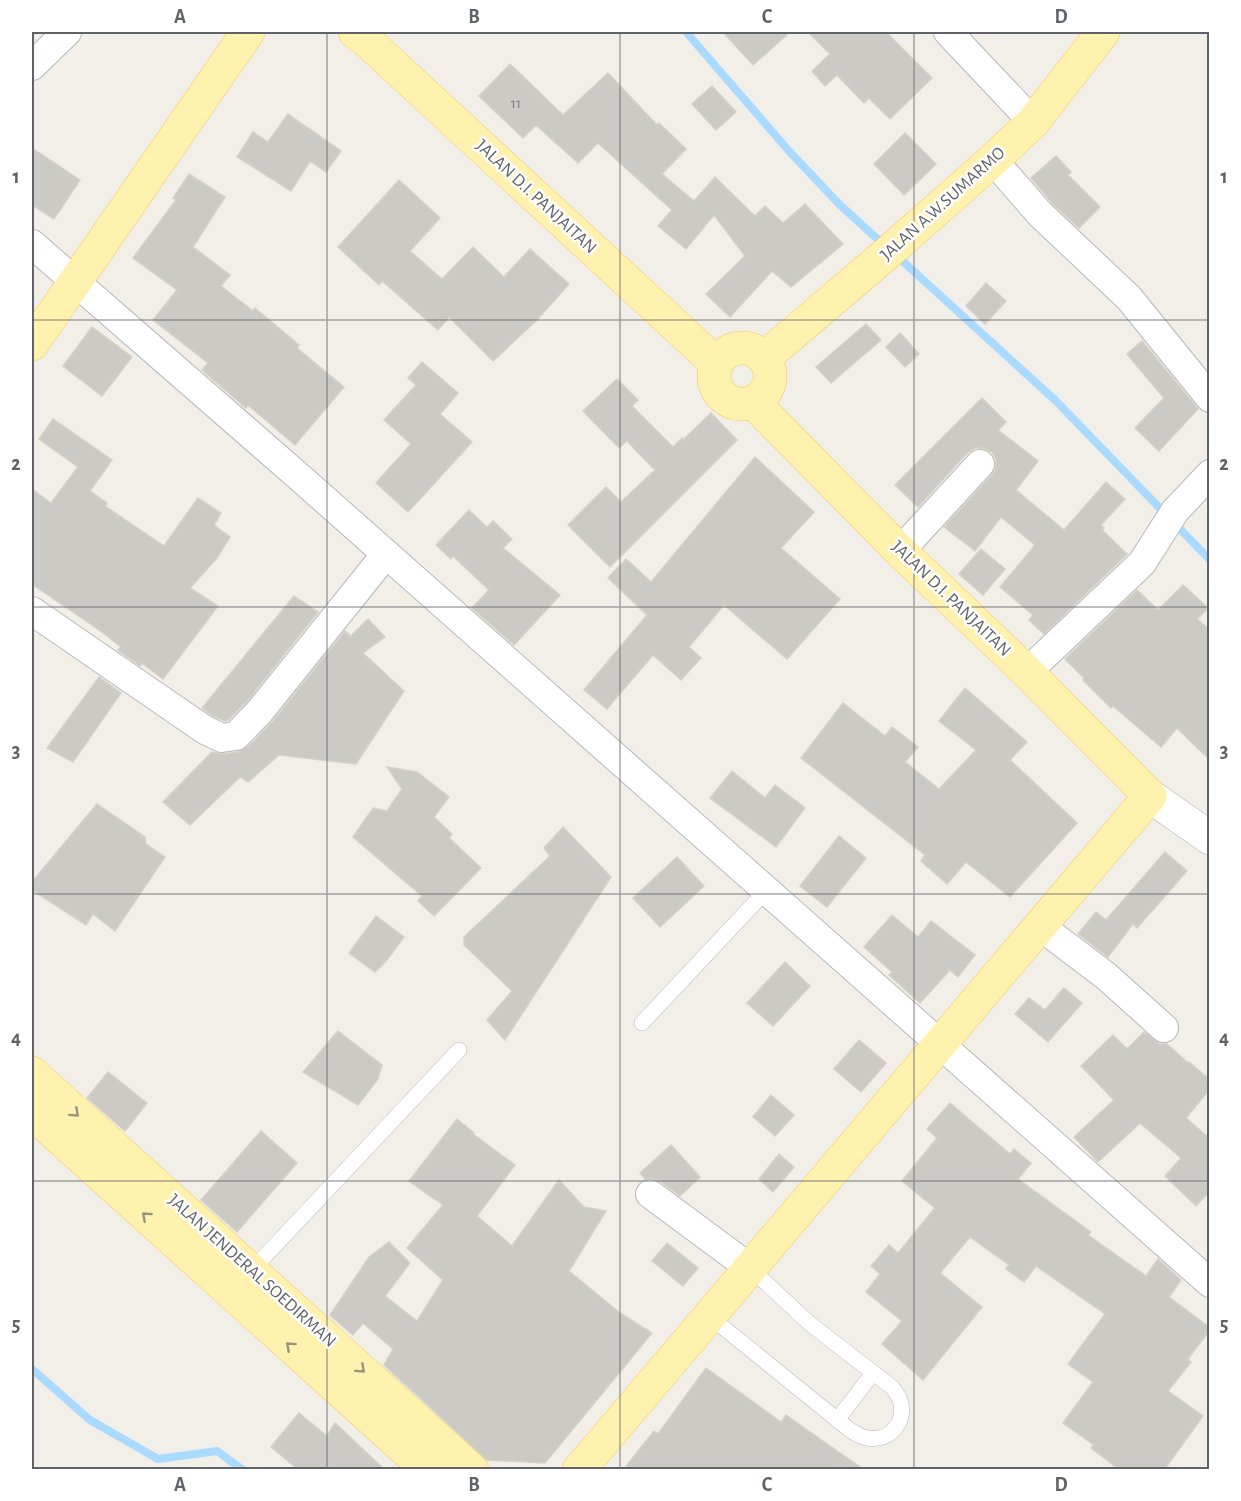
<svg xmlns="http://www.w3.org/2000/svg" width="1241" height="1501" font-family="'Alegreya Sans',sans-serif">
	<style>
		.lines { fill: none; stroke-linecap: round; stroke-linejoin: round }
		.stream { stroke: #aadaff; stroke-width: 8 }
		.building { fill: #cccac5; stroke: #d6d1c6; stroke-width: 1.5 }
		.lane-casing { stroke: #b5b8bc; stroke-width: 16 }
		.street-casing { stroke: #b5b8bc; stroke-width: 30 }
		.secondary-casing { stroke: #b6babf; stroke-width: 34 }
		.primary-casing { stroke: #f2c960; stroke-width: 34 }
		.lane { stroke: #fff; stroke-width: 15 }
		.street { stroke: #fff; stroke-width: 28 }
		.secondary { stroke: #fff; stroke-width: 33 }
		.primary { stroke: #fff2af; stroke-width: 33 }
		.oneway { stroke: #979581 }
		.grid { fill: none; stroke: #5f6368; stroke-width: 1.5; stroke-opacity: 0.55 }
		.labels { text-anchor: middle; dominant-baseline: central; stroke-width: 5; stroke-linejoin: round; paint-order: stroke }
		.number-label { font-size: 15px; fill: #7a7d7f }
		.street-label { font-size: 18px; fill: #5f6368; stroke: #fff }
		.neatline { fill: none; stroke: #5f6368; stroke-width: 2 }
		.grid-label { font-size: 20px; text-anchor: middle; font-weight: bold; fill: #5f6368 }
	</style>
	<rect width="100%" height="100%" fill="#f1efe8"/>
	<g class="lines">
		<g class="stream">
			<path d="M 686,32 L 789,151 L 839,204 L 885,246"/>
			<path d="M 897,256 L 1056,401 L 1210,560"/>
			<path d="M 32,1369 L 90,1420 L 158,1459 L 217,1451 L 243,1470"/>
		</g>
	</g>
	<g class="building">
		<path d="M 723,32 L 790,32 L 753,65 Z"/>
		<path d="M 808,32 L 886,32 L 932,78 L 890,119 L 869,98 L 864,103 L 837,75 L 825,86 L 812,71 L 830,54 Z"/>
		<path d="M 510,64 L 563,115 L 608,73 L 657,125 L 659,123 L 686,149 L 662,174 L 694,201 L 715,177 L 755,216 L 765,206 L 783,223 L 805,204 L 843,244 L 791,287 L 772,271 L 730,317 L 706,294 L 745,256 L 714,215 L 686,249 L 658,226 L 672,210 L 598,143 L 578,163 L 536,125 L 523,138 L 479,96 Z"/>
		<path d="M 712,86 L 736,112 L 716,130 L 692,104 Z"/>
		<path d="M 288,114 L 341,151 L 326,172 L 310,161 L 291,191 L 237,157 L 253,132 L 268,142 Z"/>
		<path d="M 905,133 L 936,164 L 904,195 L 874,164 Z"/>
		<path d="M 32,148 L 80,180 L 54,219 L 32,205 Z"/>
		<path d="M 1056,156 L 1071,172 L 1068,175 L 1100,207 L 1079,228 L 1052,203 L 1031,178 Z"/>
		<path d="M 189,174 L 225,197 L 193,247 L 230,275 L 221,286 L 253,311 L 255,308 L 299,345 L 297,348 L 344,387 L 295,445 L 248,405 L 246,408 L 202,370 L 208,363 L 153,320 L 177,290 L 133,258 L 176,200 L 173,198 Z"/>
		<path d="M 399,180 L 440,218 L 410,251 L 442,279 L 473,247 L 504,277 L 530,249 L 569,284 L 538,319 L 493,361 L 449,317 L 438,330 L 382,281 L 379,285 L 338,247 Z"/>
		<path d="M 986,283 L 1006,301 L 985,324 L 966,306 Z"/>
		<path d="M 866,324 L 881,340 L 831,383 L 816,367 Z"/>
		<path d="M 92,327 L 132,357 L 102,396 L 63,366 Z"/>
		<path d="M 900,333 L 919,354 L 905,367 L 886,347 Z"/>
		<path d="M 1142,341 L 1198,409 L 1159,451 L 1135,428 L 1164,398 L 1127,354 Z"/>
		<path d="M 422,362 L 458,393 L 440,414 L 472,442 L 408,512 L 376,483 L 411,444 L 384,420 L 416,385 L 408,378 Z"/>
		<path d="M 617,379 L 638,400 L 632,406 L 673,447 L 682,438 L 683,440 L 711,413 L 737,440 L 610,567 L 568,525 L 606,487 L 621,502 L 655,470 L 627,441 L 619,448 L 583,411 Z"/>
		<path d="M 982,398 L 1006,422 L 998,430 L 1038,461 L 1016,490 L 1064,530 L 1106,482 L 1125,499 L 1101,525 L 1104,528 L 1102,530 L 1127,554 L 1044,634 L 1029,620 L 1033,615 L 1000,587 L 1035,545 L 1001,517 L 975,551 L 944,527 L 992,475 L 996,467 L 996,460 L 992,452 L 983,448 L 975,448 L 968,452 L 918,507 L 895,485 Z"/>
		<path d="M 53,419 L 112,460 L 90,491 L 107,503 L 105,506 L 164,546 L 198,498 L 221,513 L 214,525 L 230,537 L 217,558 L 190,588 L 218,606 L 163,679 L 142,663 L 140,666 L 118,650 L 121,647 L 102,632 L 32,584 L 32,489 L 51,503 L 78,467 L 39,439 Z"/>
		<path d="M 755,457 L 814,512 L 781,548 L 840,599 L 787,659 L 724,605 L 689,647 L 701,658 L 681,680 L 653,655 L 607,709 L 584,690 L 647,615 L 608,578 L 626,559 L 651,582 Z"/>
		<path d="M 469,510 L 487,527 L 493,521 L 512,539 L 503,548 L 560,595 L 514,645 L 472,608 L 489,590 L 453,556 L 451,559 L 436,545 Z"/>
		<path d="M 981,549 L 1005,569 L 983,595 L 959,574 Z"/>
		<path d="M 1183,585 L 1208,608 L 1197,619 L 1209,629 L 1209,759 L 1177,728 L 1161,747 L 1113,706 L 1111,708 L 1083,680 L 1084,678 L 1065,659 L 1137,590 L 1158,610 Z"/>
		<path d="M 294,596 L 318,612 L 248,700 L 228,720 L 225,721 L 213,716 L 202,708 Z"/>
		<path d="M 368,619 L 385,637 L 363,653 L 404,691 L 356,764 L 279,755 L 248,782 L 240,777 L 190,825 L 163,802 L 212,752 L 224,754 L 238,752 L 248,747 L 273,721 L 345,631 L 351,636 Z"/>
		<path d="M 99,677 L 121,693 L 73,762 L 47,748 Z"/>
		<path d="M 965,688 L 1027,742 L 1010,760 L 1077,823 L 1010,897 L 966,862 L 947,884 L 921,861 L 925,855 L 801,758 L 843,703 L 885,736 L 892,727 L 918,747 L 905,762 L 939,789 L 976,750 L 939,721 Z"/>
		<path d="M 387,767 L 417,772 L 449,797 L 434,817 L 452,834 L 449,838 L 481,868 L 434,916 L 418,901 L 422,896 L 353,837 L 373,808 L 387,811 L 402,789 Z"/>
		<path d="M 732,771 L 765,798 L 775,785 L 805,808 L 776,847 L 710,798 Z"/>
		<path d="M 97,804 L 145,837 L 146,844 L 165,857 L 115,931 L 93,914 L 86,925 L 32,890 L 32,882 Z"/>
		<path d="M 563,827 L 611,877 L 505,1040 L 487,1020 L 512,991 L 464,945 L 464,937 L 550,856 L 544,848 Z"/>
		<path d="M 839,836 L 866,858 L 827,907 L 800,886 Z"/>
		<path d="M 1165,852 L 1187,871 L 1137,928 L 1133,924 L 1108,957 L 1078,934 L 1096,912 L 1106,920 Z"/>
		<path d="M 677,857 L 704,886 L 660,927 L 633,898 Z"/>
		<path d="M 892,915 L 918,937 L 931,921 L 975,955 L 958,977 L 950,970 L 920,1003 L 889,975 L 892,972 L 864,947 Z"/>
		<path d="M 376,916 L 404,937 L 387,960 L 375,972 L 349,953 Z"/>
		<path d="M 785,962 L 810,986 L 773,1026 L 747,1003 Z"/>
		<path d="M 1064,988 L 1082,1003 L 1048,1042 L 1015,1014 L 1029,998 L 1045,1010 Z"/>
		<path d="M 338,1031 L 382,1065 L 378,1079 L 358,1105 L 303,1072 Z"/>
		<path d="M 1144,1032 L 1160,1044 L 1167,1044 L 1188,1063 L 1189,1062 L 1209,1079 L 1209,1090 L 1186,1118 L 1209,1138 L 1209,1192 L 1196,1206 L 1165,1176 L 1181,1158 L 1140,1123 L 1098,1162 L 1074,1137 L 1114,1100 L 1081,1066 L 1113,1035 L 1127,1049 Z"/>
		<path d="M 859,1040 L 886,1063 L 861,1092 L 834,1069 Z"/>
		<path d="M 108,1072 L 147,1103 L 125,1131 L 87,1098 Z"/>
		<path d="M 771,1095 L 794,1115 L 775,1136 L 753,1117 Z"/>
		<path d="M 950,1103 L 1010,1154 L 1014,1149 L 1031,1163 L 1018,1179 L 1091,1232 L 1088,1235 L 1146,1276 L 1158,1259 L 1181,1280 L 1169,1297 L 1209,1327 L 1209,1331 L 1188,1359 L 1191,1362 L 1168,1391 L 1203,1416 L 1164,1470 L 1120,1470 L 1091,1448 L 1094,1445 L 1063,1423 L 1093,1382 L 1068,1364 L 1105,1314 L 1036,1266 L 1024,1282 L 1006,1269 L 1009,1265 L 970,1237 L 940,1273 L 982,1307 L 923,1380 L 882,1344 L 902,1321 L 866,1292 L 880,1274 L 871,1266 L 889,1245 L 898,1253 L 935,1208 L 902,1181 L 937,1138 L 927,1129 Z"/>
		<path d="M 457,1119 L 474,1133 L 473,1134 L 515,1165 L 477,1216 L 512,1246 L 559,1180 L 584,1207 L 606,1211 L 569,1271 L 620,1313 L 652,1333 L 545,1463 L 487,1460 L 384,1365 L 393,1349 L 363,1323 L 353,1335 L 330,1315 L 369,1257 L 389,1242 L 410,1263 L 385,1296 L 417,1321 L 443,1280 L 407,1248 L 443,1205 L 409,1181 Z"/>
		<path d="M 261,1131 L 297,1163 L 237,1232 L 201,1200 Z"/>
		<path d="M 671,1145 L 700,1177 L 680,1196 L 660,1181 L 652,1178 L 645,1179 L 640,1173 Z"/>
		<path d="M 779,1154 L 794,1167 L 773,1192 L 759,1179 Z"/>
		<path d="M 667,1243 L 698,1268 L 683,1286 L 652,1261 Z"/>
		<path d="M 706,1368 L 781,1422 L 786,1415 L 864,1470 L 623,1470 L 654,1431 L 658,1434 Z"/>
		<path d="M 299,1413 L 327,1436 L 335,1423 L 385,1470 L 299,1470 L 271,1447 Z"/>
	</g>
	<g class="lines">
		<g class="lane-casing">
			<g id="lane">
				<path d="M 642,1023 L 766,891"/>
				<path d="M 251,1271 L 459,1050"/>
				<path d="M 709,1316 L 850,1430 C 855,1433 861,1437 867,1438 C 890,1442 907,1422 900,1400 C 899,1396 895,1392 893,1388 L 809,1323 L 750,1268"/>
				<path d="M 837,1420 L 873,1373"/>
			</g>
		</g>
		<g class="street-casing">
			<g id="street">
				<path d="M 948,32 L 1033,122"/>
				<path d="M 32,66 L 67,32"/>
				<path d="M 993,160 L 1040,214 L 1129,298 L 1210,398"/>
				<path d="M 32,244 L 297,475 L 1210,1283"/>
				<path d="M 900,551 L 980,464"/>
				<path d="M 32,611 L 205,730 L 222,738 L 236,736 L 260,711 L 386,554"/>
				<path d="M 1027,672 L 1142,563 L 1175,511 L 1210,474"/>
				<path d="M 1040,926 L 1106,976 L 1164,1028"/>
				<path d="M 650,1194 L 750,1268"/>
			</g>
		</g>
		<g class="secondary-casing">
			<path id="secondary" d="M 1150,796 L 1210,838"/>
		</g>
		<g class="primary-casing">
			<g id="primary">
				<path d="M 355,32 L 367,41 L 716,363"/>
				<path d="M 32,344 L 248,32"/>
				<circle cx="742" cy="376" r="28"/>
				<path d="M 764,358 L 884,256 L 993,160 L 1033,122 L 1103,32"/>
				<path d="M 32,1073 L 472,1470"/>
				<path d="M 32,1113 L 428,1470"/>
				<path d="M 579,1470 L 1150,796 L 1027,672 L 900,551 L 753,402"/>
			</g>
		</g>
		<use href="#lane" class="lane"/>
		<use href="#street" class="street"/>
		<use href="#secondary" class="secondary"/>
		<use href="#primary" class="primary"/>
	</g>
	<defs><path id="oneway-chevron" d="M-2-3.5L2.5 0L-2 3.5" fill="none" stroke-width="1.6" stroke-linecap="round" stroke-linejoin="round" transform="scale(1.5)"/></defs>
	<g class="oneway">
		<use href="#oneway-chevron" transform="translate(75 1113) rotate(42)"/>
		<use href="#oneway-chevron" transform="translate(146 1216) rotate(-138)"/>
		<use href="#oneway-chevron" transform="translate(290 1346) rotate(-138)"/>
		<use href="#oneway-chevron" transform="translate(361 1369) rotate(42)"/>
	</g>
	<path class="grid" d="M 327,32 L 327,1470M 620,32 L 620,1470M 914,32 L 914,1470M 32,320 L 1210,320M 32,607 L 1210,607M 32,894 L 1210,894M 32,1181 L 1210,1181"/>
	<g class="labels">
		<g class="number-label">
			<text x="516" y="103">11</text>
		</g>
		<g class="street-label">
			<text transform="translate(536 197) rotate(43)">JALAN D.I. PANJAITAN</text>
			<text transform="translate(943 204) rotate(-42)">JALAN A.W.SUMARMO</text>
			<text transform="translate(951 599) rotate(44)">JALAN D.I. PANJAITAN</text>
			<text transform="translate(252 1271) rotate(42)">JALAN JENDERAL SOEDIRMAN</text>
		</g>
	</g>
	<rect width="1241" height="1501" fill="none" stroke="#ffffff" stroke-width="66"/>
	<rect x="33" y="33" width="1175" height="1435" class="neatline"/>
	<g class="grid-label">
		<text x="180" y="23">A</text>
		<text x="474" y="23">B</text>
		<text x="767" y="23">C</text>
		<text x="1061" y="23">D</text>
		<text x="16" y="183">1</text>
		<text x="1224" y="183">1</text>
		<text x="16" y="470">2</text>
		<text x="1224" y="470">2</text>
		<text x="16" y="757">3</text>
		<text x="1224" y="757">3</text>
		<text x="16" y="1044">4</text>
		<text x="1224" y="1044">4</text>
		<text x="16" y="1331">5</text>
		<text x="1224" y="1331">5</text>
		<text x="180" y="1491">A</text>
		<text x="474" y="1491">B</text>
		<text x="767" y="1491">C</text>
		<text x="1061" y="1491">D</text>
	</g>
</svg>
